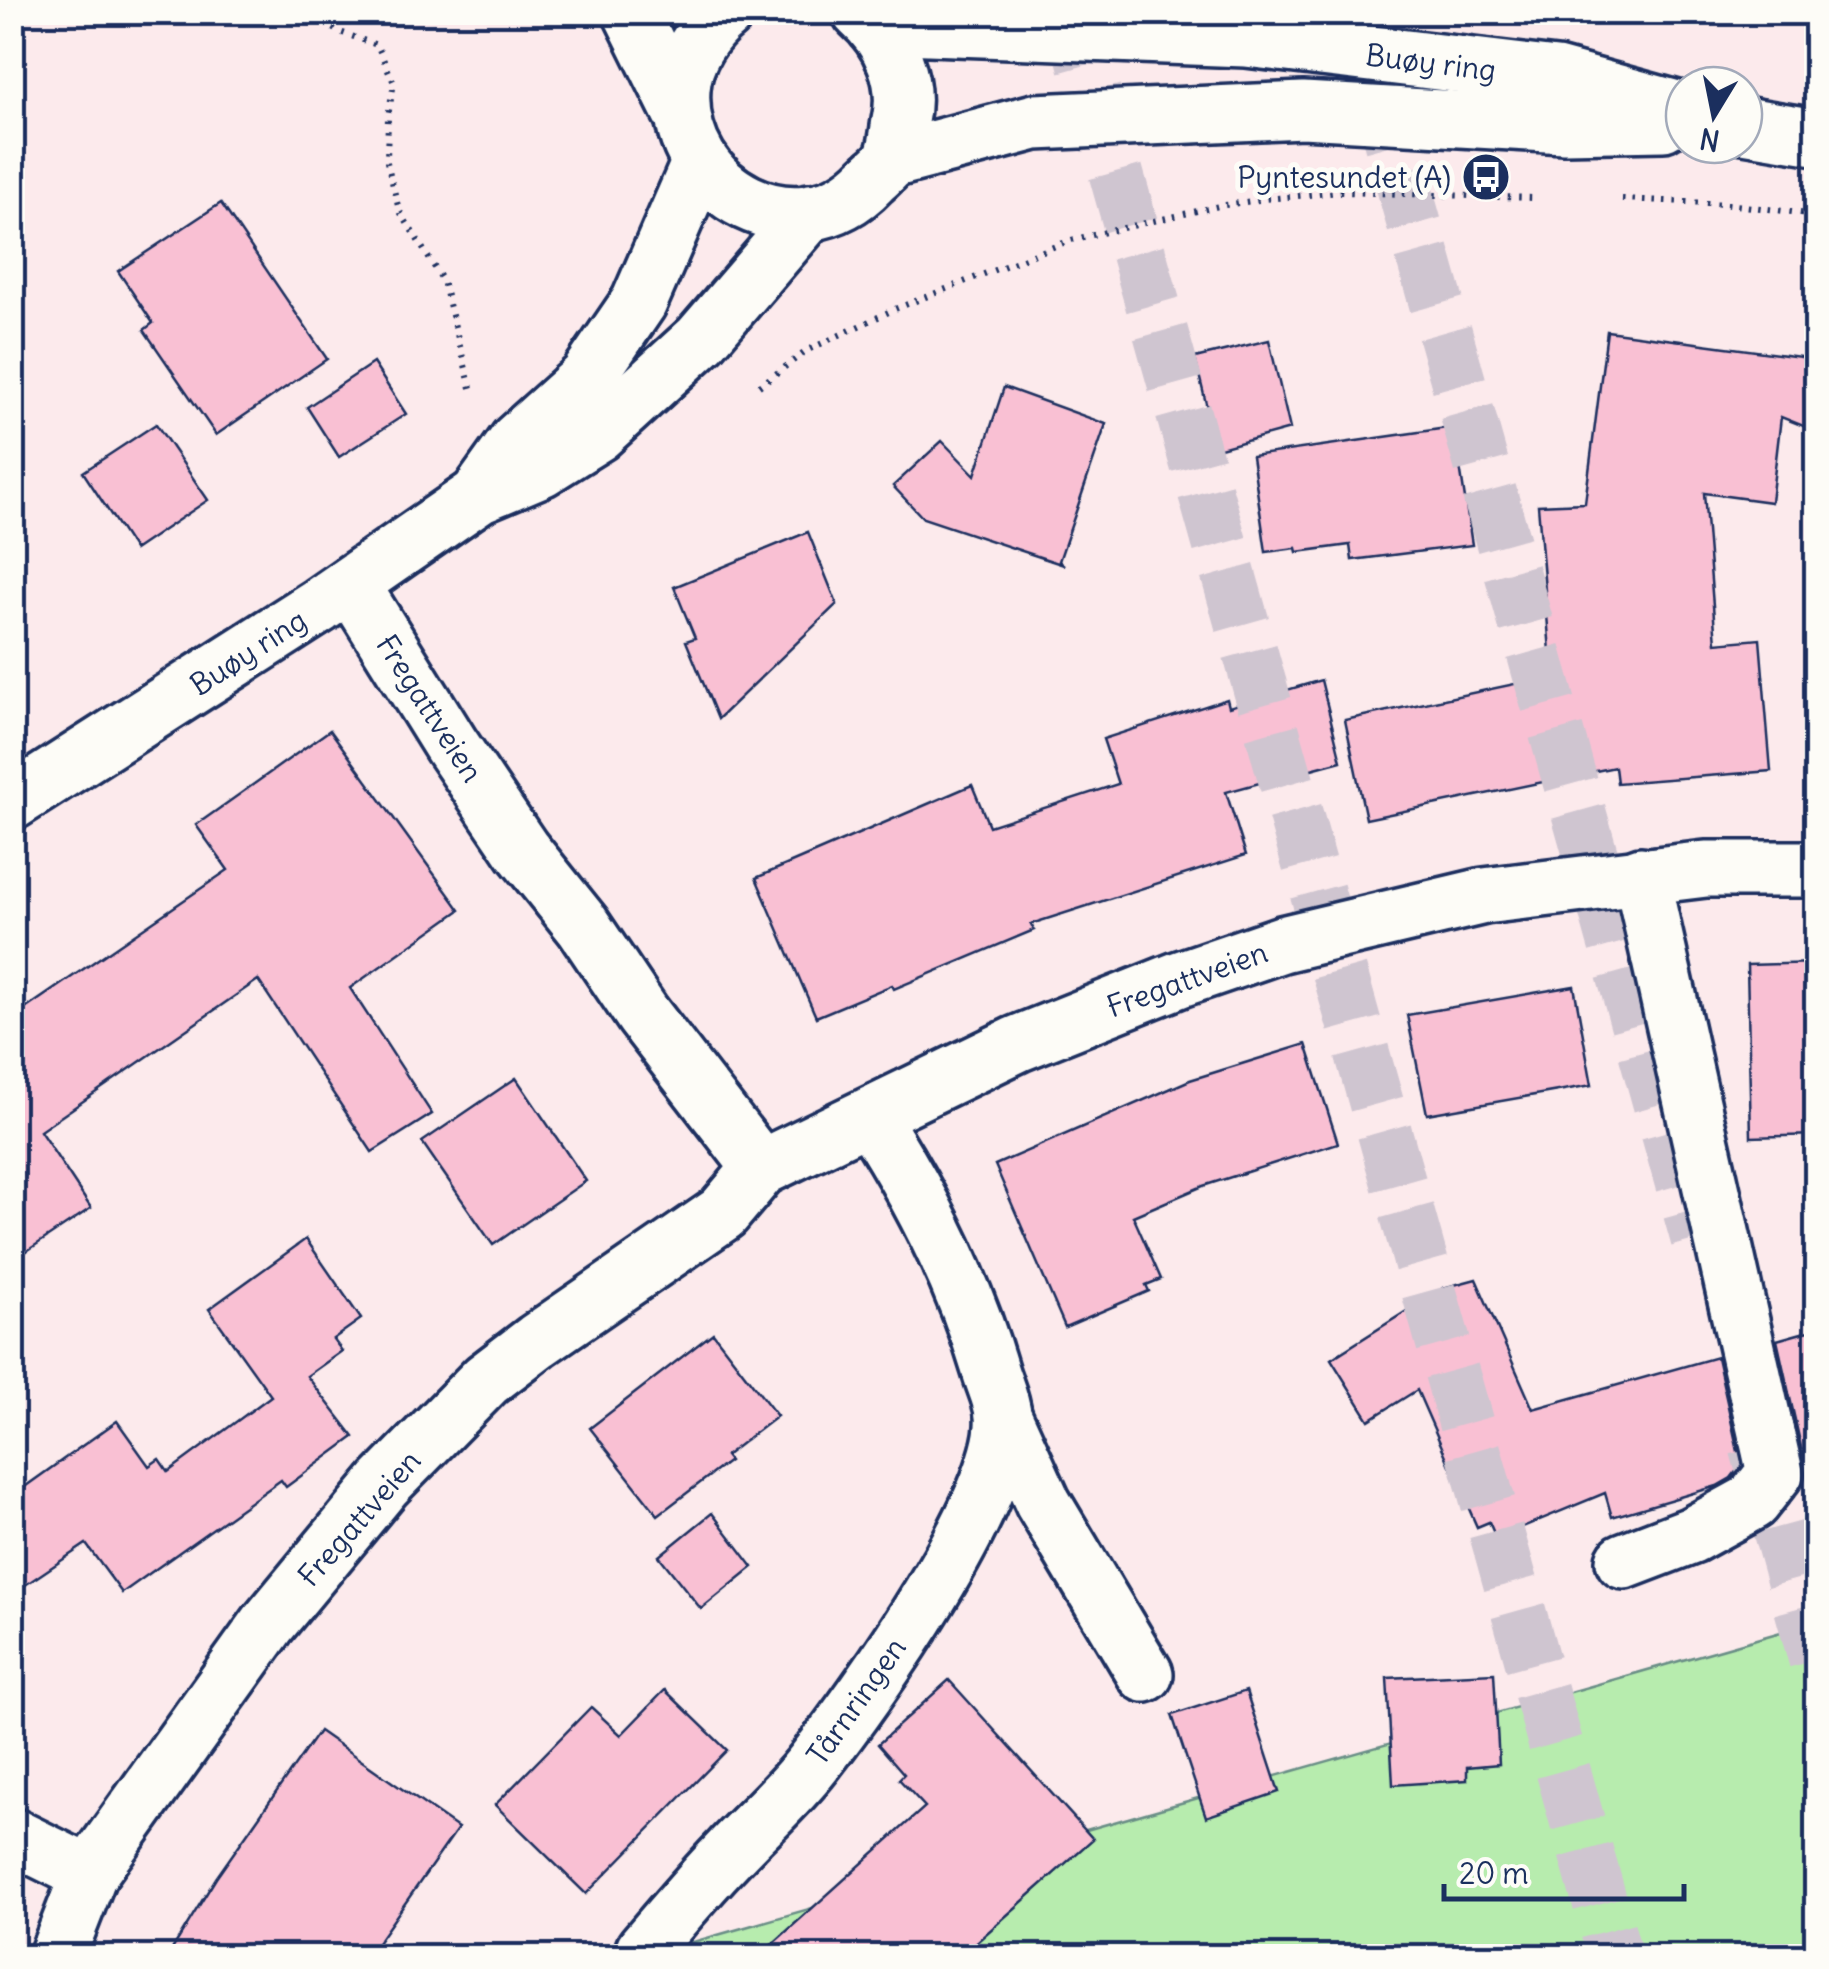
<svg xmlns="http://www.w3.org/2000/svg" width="1829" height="1969" font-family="Delius,sans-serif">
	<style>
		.green { fill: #b7ecae; stroke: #698e86; stroke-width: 2.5 }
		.building { fill: #f9c0d3; stroke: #1b2f5e; stroke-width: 2.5 }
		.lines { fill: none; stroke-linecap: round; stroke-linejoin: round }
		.trunk-tunnel { stroke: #cfc5d0; stroke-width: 55; stroke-dasharray: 55 28; stroke-linecap: butt }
		.minor-casing { stroke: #1b2f5e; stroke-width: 62 }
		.secondary-casing { stroke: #1b2f5e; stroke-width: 62 }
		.path { stroke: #1b2f5e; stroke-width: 6; stroke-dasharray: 2.5 8; stroke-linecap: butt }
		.minor { stroke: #fdfcf7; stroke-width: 55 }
		.secondary { stroke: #fdfcf7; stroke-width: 55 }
		.labels { text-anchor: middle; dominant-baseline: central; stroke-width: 10; stroke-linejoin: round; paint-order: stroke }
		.street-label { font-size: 30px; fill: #1b2f5e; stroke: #fdfcf7 }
		.poi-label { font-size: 30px; fill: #1b2f5e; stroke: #fdfcf7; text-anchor: end }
	</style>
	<rect width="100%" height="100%" fill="#fceaec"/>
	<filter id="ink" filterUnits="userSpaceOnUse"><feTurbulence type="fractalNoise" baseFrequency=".01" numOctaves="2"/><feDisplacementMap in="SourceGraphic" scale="20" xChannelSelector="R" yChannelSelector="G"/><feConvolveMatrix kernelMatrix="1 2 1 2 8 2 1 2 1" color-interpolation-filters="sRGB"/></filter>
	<g filter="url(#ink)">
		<path class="green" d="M 1816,1622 L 1816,1956 L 636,1956 L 658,1952 Z"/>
		<g class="building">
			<path d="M 221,203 L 327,359 L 216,435 L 144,330 L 153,323 L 118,271 Z"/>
			<path d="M 1607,331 L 1816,359 L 1816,431 L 1781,417 L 1771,502 L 1704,493 L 1716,643 L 1760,639 L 1771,771 L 1617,783 L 1615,767 L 1366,819 L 1345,720 L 1552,676 L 1538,505 L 1585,503 Z"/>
			<path d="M 1269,340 L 1290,429 L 1217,449 L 1195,358 Z"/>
			<path d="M 373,363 L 406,414 L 339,457 L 307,407 Z"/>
			<path d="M 1004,387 L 1106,424 L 1059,561 L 1064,565 L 923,518 L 893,486 L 942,441 L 975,475 Z"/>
			<path d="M 156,424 L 208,500 L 134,550 L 83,472 Z"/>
			<path d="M 1454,427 L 1472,545 L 1352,560 L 1350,545 L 1297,552 L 1296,548 L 1266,552 L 1252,456 Z"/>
			<path d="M 808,532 L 837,604 L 718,719 L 686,641 L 695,638 L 674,587 Z"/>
			<path d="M 1321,680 L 1341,761 L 1226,792 L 1246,855 L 1031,924 L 1034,930 L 894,989 L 892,985 L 816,1017 L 756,878 L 972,785 L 989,826 L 1118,784 L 1103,739 L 1227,699 L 1229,707 Z"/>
			<path d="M 330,730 L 460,910 L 350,988 L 432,1114 L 372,1152 L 258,980 L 40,1131 L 91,1208 L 12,1261 L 12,1018 L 228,870 L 196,825 Z"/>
			<path d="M 1816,963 L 1816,1135 L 1751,1137 L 1747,965 Z"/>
			<path d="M 1574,986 L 1592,1085 L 1427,1114 L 1407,1015 Z"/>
			<path d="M 1306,1044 L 1338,1143 L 1203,1186 L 1133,1216 L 1161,1279 L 1146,1285 L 1149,1291 L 1065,1327 L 995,1165 L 1190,1080 Z"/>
			<path d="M 516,1078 L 586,1181 L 493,1245 L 422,1142 Z"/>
			<path d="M 306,1239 L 361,1319 L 333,1339 L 342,1351 L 307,1376 L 354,1437 L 286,1487 L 281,1480 L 122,1593 L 86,1544 L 12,1594 L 12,1496 L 117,1421 L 149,1466 L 159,1459 L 168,1472 L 271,1396 L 209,1309 Z"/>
			<path d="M 1476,1279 L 1533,1409 L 1717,1357 L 1741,1465 L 1731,1478 L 1717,1486 L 1612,1517 L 1605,1493 L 1496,1538 L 1489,1522 L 1477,1527 L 1417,1390 L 1369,1420 L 1331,1359 L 1443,1288 Z"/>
			<path d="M 1816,1329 L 1816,1456 L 1804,1460 L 1777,1340 Z"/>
			<path d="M 713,1333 L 777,1416 L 725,1456 L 729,1461 L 658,1515 L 590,1428 Z"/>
			<path d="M 712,1513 L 753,1567 L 701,1609 L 659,1556 Z"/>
			<path d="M 1494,1673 L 1499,1764 L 1467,1767 L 1467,1780 L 1393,1785 L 1387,1678 Z"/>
			<path d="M 949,1680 L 1093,1839 L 961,1956 L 759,1956 L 925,1807 L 899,1779 L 904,1774 L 878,1744 Z"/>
			<path d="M 665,1690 L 727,1750 L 586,1894 L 495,1805 L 591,1707 L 621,1735 Z"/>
			<path d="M 1246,1691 L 1279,1792 L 1206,1817 L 1172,1715 Z"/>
			<path d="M 319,1731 L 458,1828 L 368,1956 L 168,1956 L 216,1878 Z"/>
		</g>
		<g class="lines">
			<g class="trunk-tunnel">
				<path d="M 1071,12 L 1615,1956"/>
				<path d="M 1355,12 L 1698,1239"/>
				<path d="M 1757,1447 L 1816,1660"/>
			</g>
			<g class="minor-casing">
				<g id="minor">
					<path d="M 482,490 L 517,441 L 587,378 L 639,302 L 699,164"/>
					<path d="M 351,584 L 451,745 L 522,850 L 583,926 L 643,1015 L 761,1168 L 1017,1044 L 1180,979 L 1282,944 L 1484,896 L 1706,869 L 1816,869"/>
					<path d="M 12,802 L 320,605 L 479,495 L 541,469 L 597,434 L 701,339 L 810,212"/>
					<path d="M 1003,1415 L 1043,1503 L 1145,1674"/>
					<path d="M 1624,1561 L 1692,1535 L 1752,1502 L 1775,1473 L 1641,875"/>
					<path d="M 12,1836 L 89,1874"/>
					<path d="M 644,1949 C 672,1916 700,1883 730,1852 C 757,1823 789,1795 813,1764 C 866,1696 1010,1496 1003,1414 C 1002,1400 994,1384 990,1370 C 964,1281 920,1195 870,1117"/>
					<path d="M 57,1956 L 89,1874 L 268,1624 L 384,1484 L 486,1380 L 537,1341 L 723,1213 L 761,1168"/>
				</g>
			</g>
			<g class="secondary-casing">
				<g id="secondary">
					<path d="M 631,12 L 680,111"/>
					<path d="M 726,12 C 703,30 684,59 682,89 C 675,194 799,256 871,180 C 877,174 888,166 892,158 C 897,148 898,132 900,121 C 909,81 891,39 860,12"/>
					<path d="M 875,25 L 1246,39 L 1556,76 L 1684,111"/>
					<path d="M 1744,125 L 1816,137"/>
					<path d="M 891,160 L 1035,122 L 1303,110 L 1564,125 L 1663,123"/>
				</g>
			</g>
			<g class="path">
				<path d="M 306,12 L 337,31 L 377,45 L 394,83 L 388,116 L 387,162 L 399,210 L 443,281 L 471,388"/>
				<path d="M 1622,199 L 1728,204 L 1816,215"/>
				<path d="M 759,386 L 808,350 L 895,309 L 1071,240 L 1219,206 L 1265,199 L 1341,192 L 1535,198"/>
			</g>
			<use href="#minor" class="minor"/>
			<use href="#secondary" class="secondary"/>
		</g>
	</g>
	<defs>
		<g id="bus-disc" transform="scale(2.5)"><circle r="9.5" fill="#1b2f5e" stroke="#fdfcf7"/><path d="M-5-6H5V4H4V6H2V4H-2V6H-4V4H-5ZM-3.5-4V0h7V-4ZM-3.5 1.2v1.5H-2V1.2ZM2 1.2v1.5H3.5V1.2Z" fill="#fff"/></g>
	</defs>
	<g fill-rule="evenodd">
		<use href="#bus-disc" x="1486" y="177"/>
	</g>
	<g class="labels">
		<g class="street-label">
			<text transform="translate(1431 62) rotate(7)">Buøy ring</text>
			<text transform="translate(248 652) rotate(-33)">Buøy ring</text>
			<text transform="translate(430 708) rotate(57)">Fregattveien</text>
			<text transform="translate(1187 979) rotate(-20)">Fregattveien</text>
			<text transform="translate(359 1518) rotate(-49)">Fregattveien</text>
			<text transform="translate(856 1701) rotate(-55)">Tårnringen</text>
		</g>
		<g class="poi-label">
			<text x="1451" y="177">Pyntesundet (A)</text>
		</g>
	</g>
	<rect width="1829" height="1969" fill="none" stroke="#fdfcf7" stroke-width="50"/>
	<rect x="25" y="25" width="1779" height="1919" fill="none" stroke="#1b2f5e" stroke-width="4" filter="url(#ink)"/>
	<g transform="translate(1714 115) rotate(190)"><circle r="48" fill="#fdfcf7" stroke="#a3aaba" stroke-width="2.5"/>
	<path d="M0-8L18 38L0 25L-18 38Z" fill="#1b2f5e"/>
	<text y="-15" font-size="28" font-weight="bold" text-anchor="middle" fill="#1b2f5e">N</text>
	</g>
	<path d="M1444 1884v15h240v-15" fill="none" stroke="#1b2f5e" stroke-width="5"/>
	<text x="1459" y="1884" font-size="30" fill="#1b2f5e" stroke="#fdfcf7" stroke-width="8" paint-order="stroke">20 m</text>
</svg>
